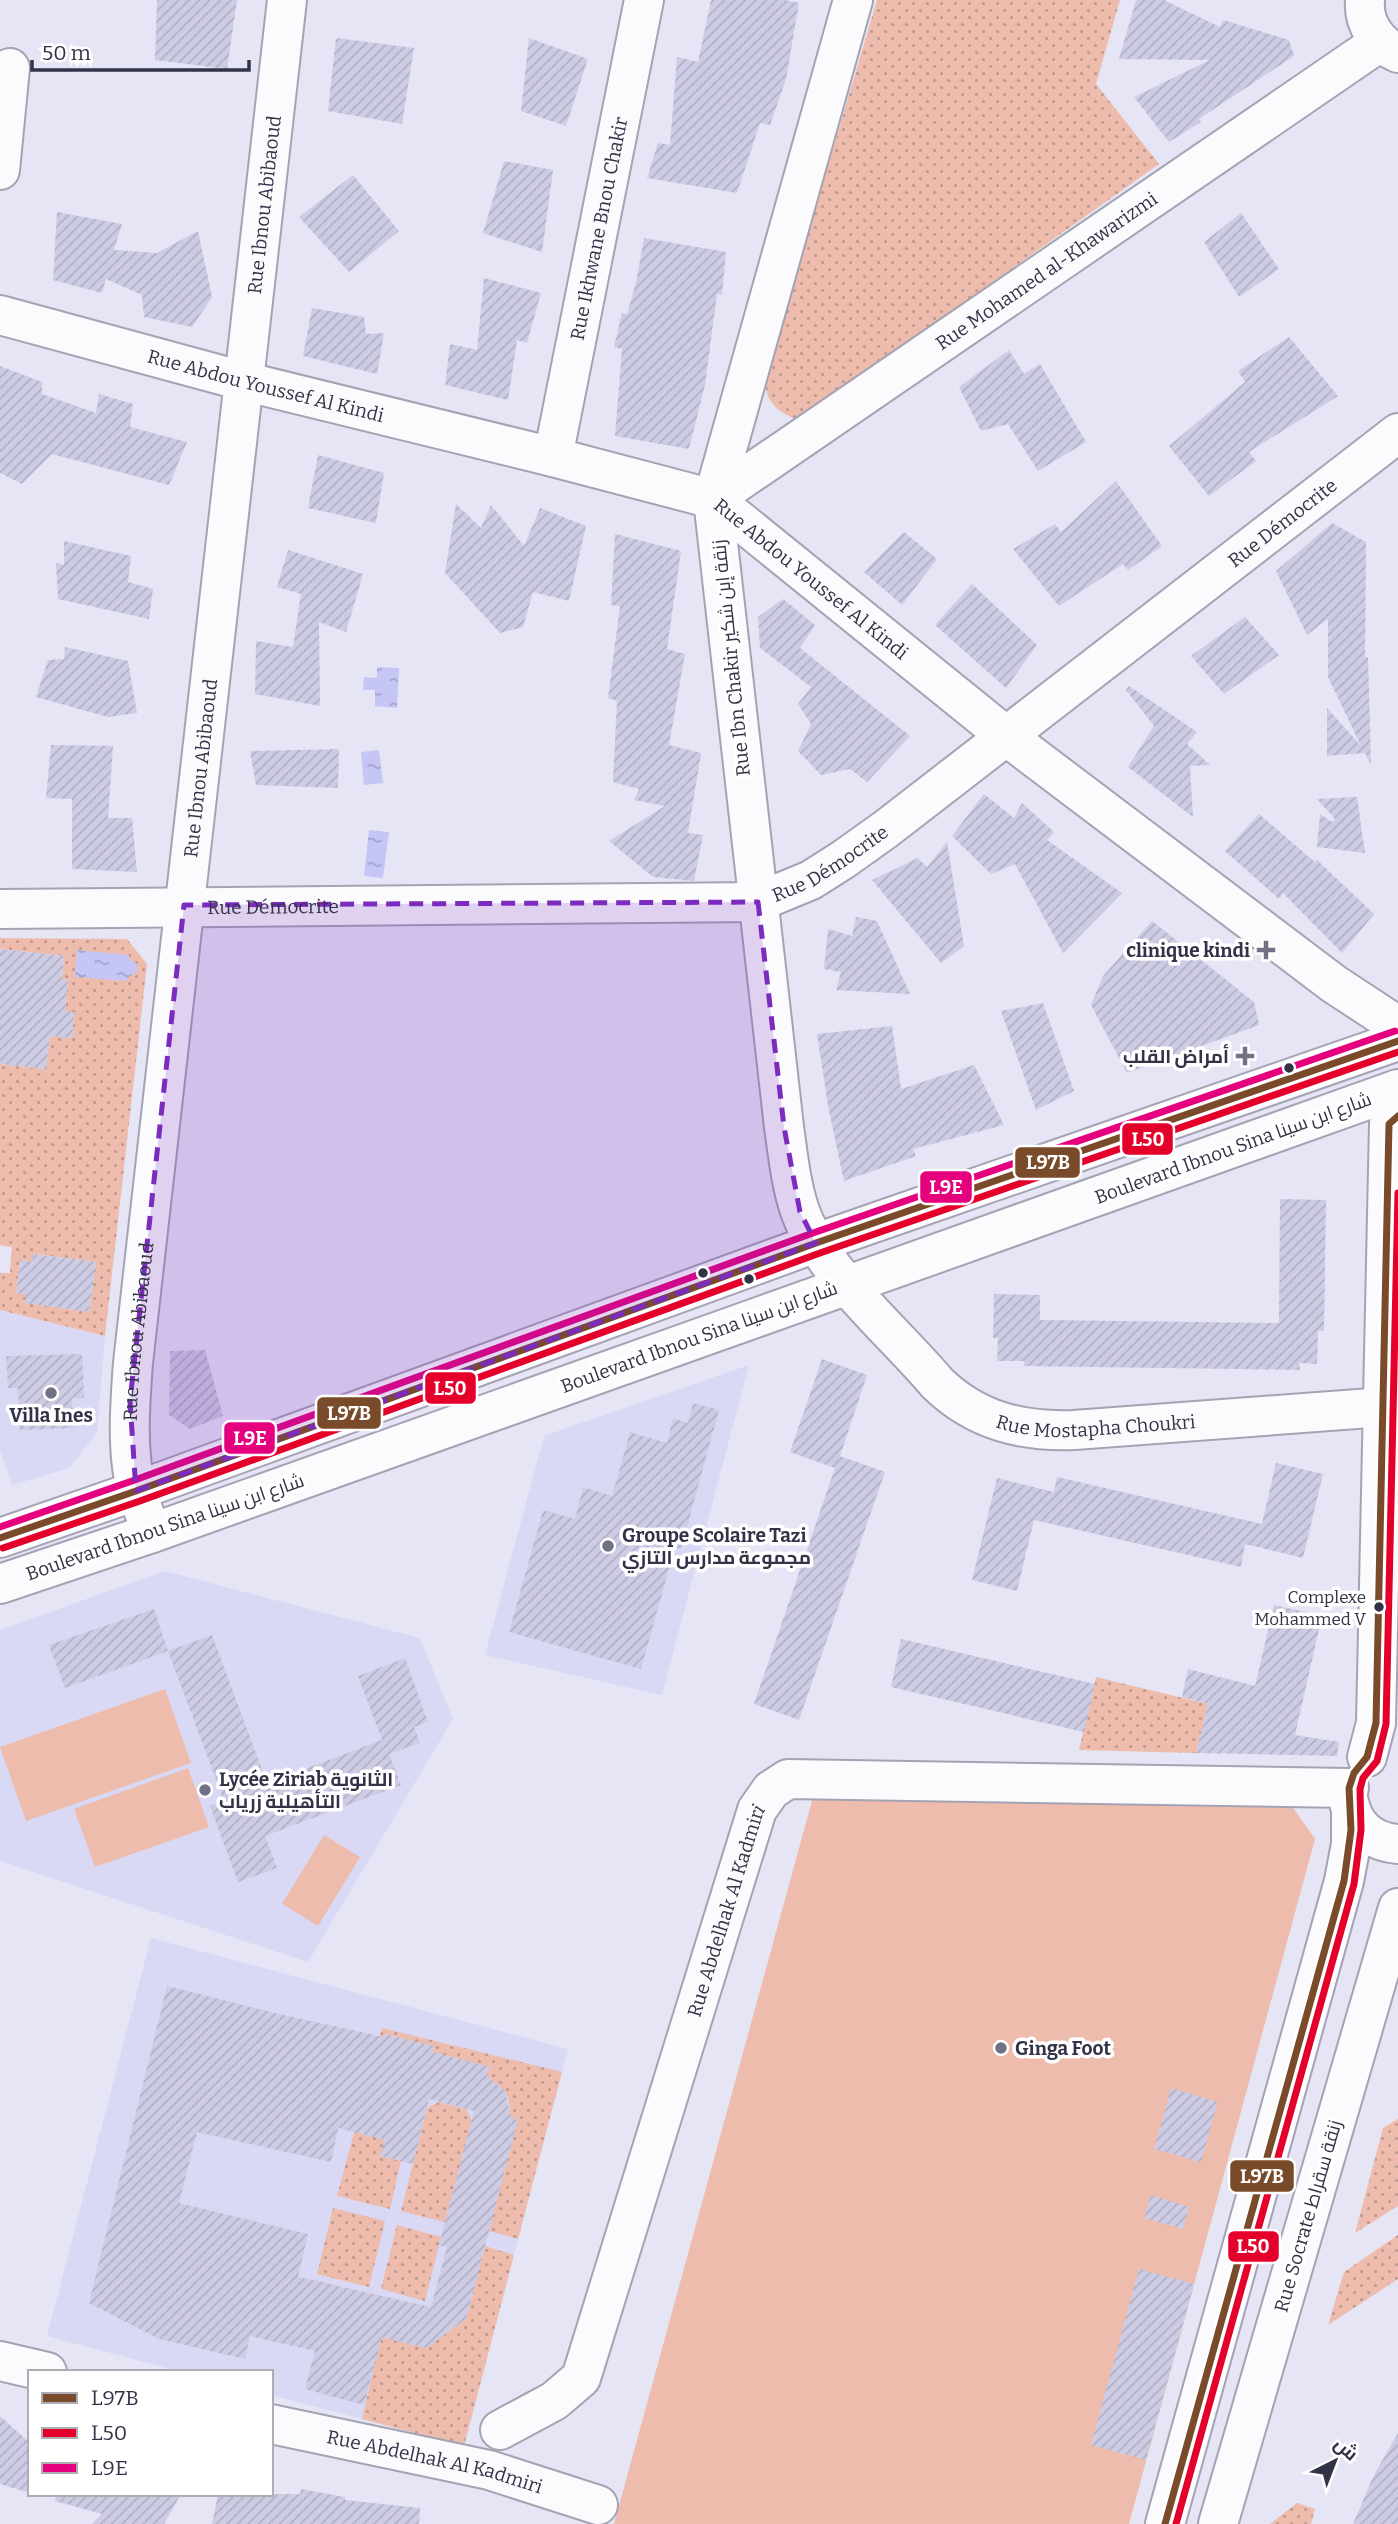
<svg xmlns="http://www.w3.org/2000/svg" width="1398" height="2524" font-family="Bitter,Cairo,serif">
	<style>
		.built { fill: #d9d9f5 }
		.grass { fill: url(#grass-dots); fill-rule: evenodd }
		.park { fill: #eebcac }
		.water { fill: url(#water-ripples) }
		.building { fill: url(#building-hatch); fill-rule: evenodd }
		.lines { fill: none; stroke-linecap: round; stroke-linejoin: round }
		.minor-casing { stroke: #a4a3b4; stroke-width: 42 }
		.major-casing { stroke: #a4a3b4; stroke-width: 42 }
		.minor { stroke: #fbfbfe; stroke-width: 38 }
		.major { stroke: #fbfbfe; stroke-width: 38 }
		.bus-1-casing { stroke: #fff; stroke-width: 12 }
		.bus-2-casing { stroke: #fff; stroke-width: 12 }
		.bus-3-casing { stroke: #fff; stroke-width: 12 }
		.bus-1 { stroke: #7a4b2a; stroke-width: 7 }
		.bus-2 { stroke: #e4002b; stroke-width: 7 }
		.bus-3 { stroke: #e5007d; stroke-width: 7 }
		.marked { fill: #7b2cbf; fill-opacity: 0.2; stroke: #7b2cbf; stroke-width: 5; stroke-dasharray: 14 9; stroke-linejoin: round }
		.poi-dot { fill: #717185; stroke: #fff; stroke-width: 2.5 }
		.bus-dot { fill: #333348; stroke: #fff; stroke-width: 2.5 }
		.labels { text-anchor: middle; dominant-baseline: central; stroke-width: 7; stroke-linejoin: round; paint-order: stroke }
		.bus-label { font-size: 17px; fill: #333348; stroke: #fff; text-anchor: end }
		.street-label { font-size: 19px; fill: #333348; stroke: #fff }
		.poi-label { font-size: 19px; font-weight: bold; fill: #333348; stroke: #fff; text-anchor: start }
		.line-badge { stroke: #fff; stroke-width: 2.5 }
		.badge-label { font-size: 19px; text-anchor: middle; font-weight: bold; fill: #fff }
	</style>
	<defs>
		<pattern id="grass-dots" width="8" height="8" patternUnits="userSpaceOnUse" patternTransform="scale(1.75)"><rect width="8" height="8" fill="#eebcac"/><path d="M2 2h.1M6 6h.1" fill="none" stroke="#c1998e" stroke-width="1.8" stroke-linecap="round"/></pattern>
		<pattern id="water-ripples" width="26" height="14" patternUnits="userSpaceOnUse" patternTransform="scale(1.75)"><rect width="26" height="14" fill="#c6c6f6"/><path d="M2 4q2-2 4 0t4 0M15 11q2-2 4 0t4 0" fill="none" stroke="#a1a1c9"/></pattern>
		<pattern id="building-hatch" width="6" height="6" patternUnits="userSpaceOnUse" patternTransform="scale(1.75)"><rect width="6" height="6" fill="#cdcce4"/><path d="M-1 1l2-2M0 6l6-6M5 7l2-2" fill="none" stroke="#b0b0c5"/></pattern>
	</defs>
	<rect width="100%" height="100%" fill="#e5e5f6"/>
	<g class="built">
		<path d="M 0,1310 L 105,1336 L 97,1433 L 69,1468 L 12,1485 L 0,1450 Z"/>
		<path d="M 749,1365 L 662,1695 L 485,1655 L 544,1436 Z"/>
		<path d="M 165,1571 L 420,1638 L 453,1719 L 308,1962 L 0,1861 L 0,1630 Z"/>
		<path d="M 151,1938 L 568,2049 L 464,2446 L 271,2395 L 271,2372 L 182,2372 L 47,2336 Z"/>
	</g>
	<g class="grass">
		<path d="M 877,0 L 1120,0 L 1096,84 L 1159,164 L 799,420 C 778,413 765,402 765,379 Z"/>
		<path d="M 0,938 L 127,939 L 147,964 L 105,1336 L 0,1310 L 0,1273 L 10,1273 L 12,1247 L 0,1245 L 0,1064 L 46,1069 L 50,1036 L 72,1038 L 74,1013 L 65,1011 L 68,980 L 62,979 L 64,956 L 0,949 ZM 34,1254 L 96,1262 L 89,1312 L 26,1303 L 26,1294 L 16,1293 L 20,1261 L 32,1262 Z"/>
		<path d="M 1096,1677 L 1208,1704 L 1196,1753 L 1079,1750 Z"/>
		<path d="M 382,2028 L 562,2072 L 518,2239 L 489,2231 L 517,2120 L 509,2118 C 512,2099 505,2085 486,2079 L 489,2067 L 433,2052 L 433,2046 L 385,2034 L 360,2133 L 385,2140 L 381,2156 L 401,2161 L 390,2209 L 337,2196 Z"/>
		<path d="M 439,2102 L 466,2109 L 472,2120 L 445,2222 L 401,2211 L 427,2108 Z"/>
		<path d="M 1398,2119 L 1398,2206 L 1355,2233 L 1383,2128 Z"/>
		<path d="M 333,2208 L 385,2221 L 369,2287 L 317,2274 Z"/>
		<path d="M 397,2225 L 441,2237 L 425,2301 L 381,2289 Z"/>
		<path d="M 1398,2235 L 1398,2279 L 1328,2325 L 1344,2272 Z"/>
		<path d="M 485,2246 L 514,2255 L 464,2446 L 362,2419 L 376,2358 L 301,2338 L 315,2280 L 338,2286 L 331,2324 L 426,2348 L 466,2319 Z"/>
		<path d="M 1297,2503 L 1315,2509 L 1311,2524 L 1270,2524 Z"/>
	</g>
	<g class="park">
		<path d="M 165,1689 L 191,1763 L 26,1821 L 0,1747 Z"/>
		<path d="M 188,1768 L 209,1827 L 95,1867 L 74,1809 Z"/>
		<path d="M 813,1797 L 1291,1805 L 1315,1839 L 1129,2524 L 614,2524 Z"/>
		<path d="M 324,1835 L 360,1857 L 318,1926 L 282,1904 Z"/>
	</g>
	<g class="water">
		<path d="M 377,667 L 399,668 L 397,708 L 375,706 L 375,690 L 363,690 L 364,677 L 377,678 Z"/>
		<path d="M 379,750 L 383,783 L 364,785 L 361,752 Z"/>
		<path d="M 369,830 L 389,832 L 383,878 L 364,876 Z"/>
		<path d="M 77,950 L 129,955 L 129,959 L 137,964 L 137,972 L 127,978 L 127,981 L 75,977 Z"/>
	</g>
	<g class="building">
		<path d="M 157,0 L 237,0 L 227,69 L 155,60 Z"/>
		<path d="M 711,0 L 785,0 L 799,3 L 786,79 L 770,125 L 760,123 L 737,193 L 647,178 L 658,143 L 670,145 L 677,57 L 698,62 Z"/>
		<path d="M 1136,0 L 1164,0 L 1220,27 L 1223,20 L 1289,40 L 1294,56 L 1199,119 L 1201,122 L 1169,142 L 1134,97 L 1210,60 L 1119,59 Z"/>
		<path d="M 336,38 L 414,48 L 402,124 L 328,111 Z"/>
		<path d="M 529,38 L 588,59 L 566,126 L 521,111 Z"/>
		<path d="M 504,161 L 553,170 L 542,252 L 483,233 Z"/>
		<path d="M 353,175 L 399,231 L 349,272 L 299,217 Z"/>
		<path d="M 57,212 L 122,224 L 114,250 L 157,253 L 198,231 L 212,297 L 192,327 L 144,317 L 142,295 L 106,279 L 102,293 L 53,280 Z"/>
		<path d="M 1241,213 L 1279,269 L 1239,297 L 1204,242 Z"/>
		<path d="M 644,238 L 726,252 L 722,295 L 717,294 L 705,385 L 689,449 L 615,436 L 622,349 L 614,347 L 622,313 L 627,314 L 636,283 Z"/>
		<path d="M 484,278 L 541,293 L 527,343 L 517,340 L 508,400 L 445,385 L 450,344 L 477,350 Z"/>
		<path d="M 312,308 L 364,317 L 366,334 L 384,333 L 377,374 L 303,356 Z"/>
		<path d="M 1289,337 L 1338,396 L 1249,452 L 1256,461 L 1209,496 L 1169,446 L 1245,382 L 1238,371 Z"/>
		<path d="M 1009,350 L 1024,374 L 1040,364 L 1086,442 L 1038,471 L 1008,424 L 981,431 L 959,387 Z"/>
		<path d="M 0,366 L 42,382 L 42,394 L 96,413 L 99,394 L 133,404 L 130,427 L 187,442 L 169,485 L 52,454 L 22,484 L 0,473 Z"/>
		<path d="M 318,455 L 384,473 L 376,523 L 308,508 Z"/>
		<path d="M 1116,481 L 1162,546 L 1128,570 L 1123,564 L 1059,606 L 1013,549 L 1055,524 L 1061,532 Z"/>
		<path d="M 456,504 L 481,528 L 491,505 L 524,546 L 540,508 L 586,526 L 569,601 L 533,592 L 523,627 L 500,633 L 445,573 Z"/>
		<path d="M 1332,523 L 1366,542 L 1365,657 L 1368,657 L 1371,765 L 1365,753 L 1327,756 L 1327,708 L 1361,746 L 1328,677 L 1328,619 L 1307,635 L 1276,571 Z"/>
		<path d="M 904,532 L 937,559 L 902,605 L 864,572 Z"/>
		<path d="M 615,534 L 681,551 L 667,649 L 685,654 L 669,745 L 701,753 L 688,833 L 703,835 L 694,881 L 653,877 L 609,841 L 665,806 L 634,800 L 639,789 L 613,782 L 617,701 L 608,698 L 620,606 L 611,605 Z"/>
		<path d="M 64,541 L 131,556 L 128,582 L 153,589 L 149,619 L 58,599 L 56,563 L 64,565 Z"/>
		<path d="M 288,550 L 363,574 L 346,632 L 319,622 L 320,706 L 255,694 L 256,641 L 293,647 L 301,594 L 277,587 Z"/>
		<path d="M 972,584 L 1037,645 L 1006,688 L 935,625 Z"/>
		<path d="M 783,599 L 815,625 L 800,648 L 910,736 L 867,782 L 850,769 L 821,775 L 798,751 L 811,724 L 798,704 L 811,687 L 760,648 L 758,617 Z"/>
		<path d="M 1245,617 L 1279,655 L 1224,694 L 1191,656 Z"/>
		<path d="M 65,647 L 128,661 L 137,713 L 108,717 L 36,697 L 48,660 L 64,659 Z"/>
		<path d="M 1129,686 L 1197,732 L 1187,744 L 1210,765 L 1190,766 L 1193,817 L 1128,767 L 1154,726 L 1126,690 Z"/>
		<path d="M 51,745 L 113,746 L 108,818 L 132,818 L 137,872 L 72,869 L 72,799 L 46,798 Z"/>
		<path d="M 339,749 L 338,788 L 256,785 L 250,751 Z"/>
		<path d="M 984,794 L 1014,818 L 1022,803 L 1054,832 L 1047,840 L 1122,893 L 1063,953 L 1015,864 L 991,874 L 952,836 Z"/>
		<path d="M 1357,797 L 1365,853 L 1317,847 L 1320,814 L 1332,822 L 1335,819 L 1317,799 Z"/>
		<path d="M 1259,814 L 1316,863 L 1316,859 L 1374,914 L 1342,953 L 1283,893 L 1279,899 L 1225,851 Z"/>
		<path d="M 947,842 L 964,946 L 941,963 L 872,880 L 918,858 L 927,867 Z"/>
		<path d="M 856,917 L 877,921 L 910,994 L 836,990 L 841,972 L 824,969 L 828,929 L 852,936 Z"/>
		<path d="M 1152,921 L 1254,1002 L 1259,1025 L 1127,1073 L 1091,1005 L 1103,976 Z"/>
		<path d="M 0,949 L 64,956 L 62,979 L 68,980 L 65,1011 L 74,1012 L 72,1038 L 50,1036 L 46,1069 L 0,1064 Z"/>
		<path d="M 1043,1003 L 1074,1091 L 1036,1110 L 1001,1011 Z"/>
		<path d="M 892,1026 L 901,1089 L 974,1065 L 1004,1125 L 913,1149 L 916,1156 L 844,1181 L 828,1106 L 817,1034 Z"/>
		<path d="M 1280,1199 L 1326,1200 L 1324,1331 L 1318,1331 L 1317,1364 L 1299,1363 L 1300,1370 L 1024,1366 L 1024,1361 L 997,1361 L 998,1338 L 993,1338 L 994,1294 L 1040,1295 L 1040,1320 L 1279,1323 Z"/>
		<path d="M 33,1254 L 96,1262 L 89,1312 L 25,1303 L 26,1294 L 16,1293 L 20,1260 L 32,1262 Z"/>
		<path d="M 205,1350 L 223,1416 L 190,1429 L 169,1415 L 170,1351 Z"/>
		<path d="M 82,1354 L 84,1398 L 72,1398 L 73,1428 L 20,1430 L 18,1388 L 8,1388 L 6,1356 Z"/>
		<path d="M 822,1359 L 867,1375 L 840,1456 L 885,1472 L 799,1720 L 754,1704 L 835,1468 L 790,1452 Z"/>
		<path d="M 693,1403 L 719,1410 L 681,1549 L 675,1547 L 641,1669 L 509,1632 L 543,1510 L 575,1519 L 583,1487 L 612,1496 L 630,1432 L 667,1443 L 673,1418 L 688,1423 Z"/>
		<path d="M 1276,1463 L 1323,1474 L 1303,1558 L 1245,1544 L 1241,1567 L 1034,1520 L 1017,1591 L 972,1580 L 997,1478 L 1054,1492 L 1057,1477 L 1262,1524 Z"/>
		<path d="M 1274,1605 L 1322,1616 L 1295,1735 L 1339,1742 L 1337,1756 L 1196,1753 L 1208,1704 L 1182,1697 L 1188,1669 L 1255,1686 Z"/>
		<path d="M 154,1609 L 168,1651 L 65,1688 L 49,1645 Z"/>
		<path d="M 212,1635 L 267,1783 L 382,1740 L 358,1676 L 405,1658 L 428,1722 L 414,1727 L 420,1743 L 389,1754 L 401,1785 L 265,1836 L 277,1868 L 238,1882 L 210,1806 L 224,1801 L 168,1651 Z"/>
		<path d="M 901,1639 L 1095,1684 L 1084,1732 L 891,1687 Z"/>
		<path d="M 167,1986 L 279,2014 L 384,2037 L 385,2034 L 434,2046 L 433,2052 L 490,2067 L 487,2076 L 505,2091 L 511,2118 L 518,2120 L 466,2319 L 426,2348 L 382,2337 L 364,2405 L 305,2389 L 315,2351 L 250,2336 L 245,2359 L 159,2339 L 89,2303 ZM 429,2099 L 474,2111 L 439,2245 L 447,2247 L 431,2307 L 298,2277 L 308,2234 L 179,2203 L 197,2132 L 331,2162 L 338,2128 L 385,2140 L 380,2156 L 413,2164 Z"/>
		<path d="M 1171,2088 L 1218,2102 L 1201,2162 L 1154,2149 Z"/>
		<path d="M 1151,2195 L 1189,2207 L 1183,2229 L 1144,2218 Z"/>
		<path d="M 1139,2269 L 1194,2284 L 1146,2460 L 1091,2445 Z"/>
		<path d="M 0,2416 L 30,2443 L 30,2493 L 0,2484 Z"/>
		<path d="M 1398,2433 L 1398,2524 L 1353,2524 L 1374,2475 Z"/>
		<path d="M 301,2489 L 345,2497 L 345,2500 L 420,2508 L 419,2524 L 212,2524 L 218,2494 L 300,2494 Z"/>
		<path d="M 56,2494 L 181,2494 L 164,2524 L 92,2524 L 102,2514 L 55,2501 Z"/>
	</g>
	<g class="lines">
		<g class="minor-casing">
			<g id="minor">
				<path id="s1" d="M 853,0 L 713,499 L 784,1127 C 788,1155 791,1185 800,1211 C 821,1271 896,1334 937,1383 C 976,1421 1022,1432 1074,1430 L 1398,1406"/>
				<path d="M 0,170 L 10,68"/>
				<path id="s2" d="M 0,315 L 243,381 L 553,457 L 713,499 L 1006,736 L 1334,984 L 1398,1026"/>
				<path id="s3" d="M 553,457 L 644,0"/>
				<path id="s4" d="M 713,499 L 1380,42"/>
				<path id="s5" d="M 0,909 L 758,902 L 811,880 L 844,859 L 886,829 L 1398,433"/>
				<path id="s6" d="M 152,1533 C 147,1519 141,1506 137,1492 C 126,1453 130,1403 133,1363 L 287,0"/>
				<path d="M 1367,1757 L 1376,1723 L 1389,1124 L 1398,1116"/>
				<path d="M 1349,1802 C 1354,1827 1372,1842 1398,1844"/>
				<path d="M 0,2361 L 47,2372"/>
				<path id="s7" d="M 271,2424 L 489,2470 L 598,2505"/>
				<path id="s8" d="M 500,2430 L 554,2401 L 581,2378 L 757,1810 L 771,1790 L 788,1779 L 1349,1788"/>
				<path d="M 1165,2524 L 1344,1881 L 1351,1844 L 1351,1812"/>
				<path d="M 1218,2524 L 1398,1908"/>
			</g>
		</g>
		<g class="major-casing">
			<g id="major">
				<path d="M 1365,0 C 1363,24 1377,44 1398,53"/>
				<path d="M 0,1538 L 136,1491 L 816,1243 L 1398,1041"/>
				<path d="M 0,1584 L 152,1533 L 1398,1089"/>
			</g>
		</g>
		<use href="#minor" class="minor"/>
		<use href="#major" class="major"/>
		<g class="bus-1-casing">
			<g id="bus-1">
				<path d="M 0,1538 L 136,1491 L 816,1243 L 1398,1041"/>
				<path d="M 1165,2524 L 1344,1881 L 1351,1830 L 1349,1788 L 1354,1773 L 1367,1757 L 1376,1723 L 1389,1124 L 1398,1116"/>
			</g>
		</g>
		<g class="bus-2-casing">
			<g id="bus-2">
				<path d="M 3,1548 L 140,1501 L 820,1253 L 1398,1052"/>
				<path d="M 1176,2524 L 1354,1884 L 1361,1830 L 1360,1789 L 1363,1778 L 1377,1761 L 1386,1724 L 1398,1193"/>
			</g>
		</g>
		<g class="bus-3-casing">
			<path id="bus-3" d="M 0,1527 L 132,1481 L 813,1233 L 1395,1031"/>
		</g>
		<use href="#bus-1" class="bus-1"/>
		<use href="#bus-2" class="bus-2"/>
		<use href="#bus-3" class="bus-3"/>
	</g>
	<path class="marked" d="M 758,902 L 784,1127 L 800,1212 L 816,1243 L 136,1491 L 130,1401 L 184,905 Z"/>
	<g class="poi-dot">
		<path d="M1262.5 939.5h7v7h7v7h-7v7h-7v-7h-7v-7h7z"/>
		<path d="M1241.5 1045.5h7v7h7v7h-7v7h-7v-7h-7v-7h7z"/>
		<circle cx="51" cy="1393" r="7"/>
		<circle cx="608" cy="1546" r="7"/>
		<circle cx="205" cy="1790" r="7"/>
		<circle cx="1001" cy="2048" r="7"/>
	</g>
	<g class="bus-dot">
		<circle cx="1289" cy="1068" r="6"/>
		<circle cx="703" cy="1273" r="6"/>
		<circle cx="749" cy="1279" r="6"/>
		<circle cx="1379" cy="1607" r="6"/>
	</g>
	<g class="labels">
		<g class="bus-label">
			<text x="1366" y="1597">Complexe<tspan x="1366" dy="22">Mohammed V</tspan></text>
		</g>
		<g class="street-label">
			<text stroke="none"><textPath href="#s6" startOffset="1339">Rue Ibnou Abibaoud</textPath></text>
			<text stroke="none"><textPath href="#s3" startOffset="233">Rue Ikhwane Bnou Chakir</textPath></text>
			<text stroke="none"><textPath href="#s4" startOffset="404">Rue Mohamed al-Khawarizmi</textPath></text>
			<text stroke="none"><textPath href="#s2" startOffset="275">Rue Abdou Youssef Al Kindi</textPath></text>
			<text stroke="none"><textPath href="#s5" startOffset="1407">Rue Démocrite</textPath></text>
			<text stroke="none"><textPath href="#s2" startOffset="863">Rue Abdou Youssef Al Kindi</textPath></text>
			<text transform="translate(731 658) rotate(-96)">Rue Ibn Chakir زنقة إبن شكير</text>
			<text stroke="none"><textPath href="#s6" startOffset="772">Rue Ibnou Abibaoud</textPath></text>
			<text stroke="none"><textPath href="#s5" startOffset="840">Rue Démocrite</textPath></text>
			<text stroke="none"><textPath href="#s5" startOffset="273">Rue Démocrite</textPath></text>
			<text transform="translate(1233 1148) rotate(-20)">Boulevard Ibnou Sina شارع ابن سينا</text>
			<text stroke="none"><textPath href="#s6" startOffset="205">Rue Ibnou Abibaoud</textPath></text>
			<text transform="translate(699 1337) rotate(-20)">Boulevard Ibnou Sina شارع ابن سينا</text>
			<text stroke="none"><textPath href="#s1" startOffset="1628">Rue Mostapha Choukri</textPath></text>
			<text transform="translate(165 1527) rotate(-19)">Boulevard Ibnou Sina شارع ابن سينا</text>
			<text stroke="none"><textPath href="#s8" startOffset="586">Rue Abdelhak Al Kadmiri</textPath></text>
			<text transform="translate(1308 2216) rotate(-74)">Rue Socrate زنقة سقراط</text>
			<text stroke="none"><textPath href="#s7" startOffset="168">Rue Abdelhak Al Kadmiri</textPath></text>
		</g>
		<g class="poi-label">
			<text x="1250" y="950" text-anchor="end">clinique kindi</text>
			<text x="1229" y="1056" text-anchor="end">أمراض القلب</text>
			<text x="51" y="1415" text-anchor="middle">Villa Ines</text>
			<text x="622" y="1535">Groupe Scolaire Tazi<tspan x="622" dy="22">مجموعة مدارس التازي</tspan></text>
			<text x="219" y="1779">Lycée Ziriab الثانوية<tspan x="219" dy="22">التأهيلية زرياب</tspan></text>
			<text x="1015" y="2048">Ginga Foot</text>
		</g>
	</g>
	<g class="line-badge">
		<rect x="1121" y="1122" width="53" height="34" rx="7" fill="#e4002b"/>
		<rect x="1014" y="1146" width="67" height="33" rx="7" fill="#7a4b2a"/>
		<rect x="919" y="1170" width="54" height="34" rx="7" fill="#e5007d"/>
		<rect x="424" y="1371" width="53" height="34" rx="7" fill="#e4002b"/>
		<rect x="316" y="1396" width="66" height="34" rx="7" fill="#7a4b2a"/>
		<rect x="223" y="1421" width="53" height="34" rx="7" fill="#e5007d"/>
		<rect x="1229" y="2159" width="66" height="34" rx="7" fill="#7a4b2a"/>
		<rect x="1227" y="2230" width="53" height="33" rx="7" fill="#e4002b"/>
	</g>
	<g class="badge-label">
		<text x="1148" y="1146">L50</text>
		<text x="1048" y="1169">L97B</text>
		<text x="946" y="1194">L9E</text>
		<text x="450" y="1395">L50</text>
		<text x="349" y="1420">L97B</text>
		<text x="250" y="1445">L9E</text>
		<text x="1262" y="2183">L97B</text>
		<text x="1253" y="2253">L50</text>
	</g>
	<rect x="28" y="2370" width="245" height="126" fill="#ffffff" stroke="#adadb6" stroke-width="2"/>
	<rect x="42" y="2393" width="35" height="10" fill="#7a4b2a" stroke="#adadb6" stroke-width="2"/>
	<text x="91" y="2405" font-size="21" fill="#333348">L97B</text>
	<rect x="42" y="2428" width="35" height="10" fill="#e4002b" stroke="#adadb6" stroke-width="2"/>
	<text x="91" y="2440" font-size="21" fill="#333348">L50</text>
	<rect x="42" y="2463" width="35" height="10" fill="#e5007d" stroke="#adadb6" stroke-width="2"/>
	<text x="91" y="2475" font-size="21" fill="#333348">L9E</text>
	<g transform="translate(1335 2461) rotate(42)" stroke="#ffffff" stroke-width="5" paint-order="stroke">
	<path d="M0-5L12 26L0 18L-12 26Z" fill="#333348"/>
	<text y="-10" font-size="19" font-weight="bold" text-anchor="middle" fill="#333348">ش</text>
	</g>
	<path d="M32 60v10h217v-10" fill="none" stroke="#333348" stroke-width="3.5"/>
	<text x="42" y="60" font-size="21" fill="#333348" stroke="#ffffff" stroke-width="5" paint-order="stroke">50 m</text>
</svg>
